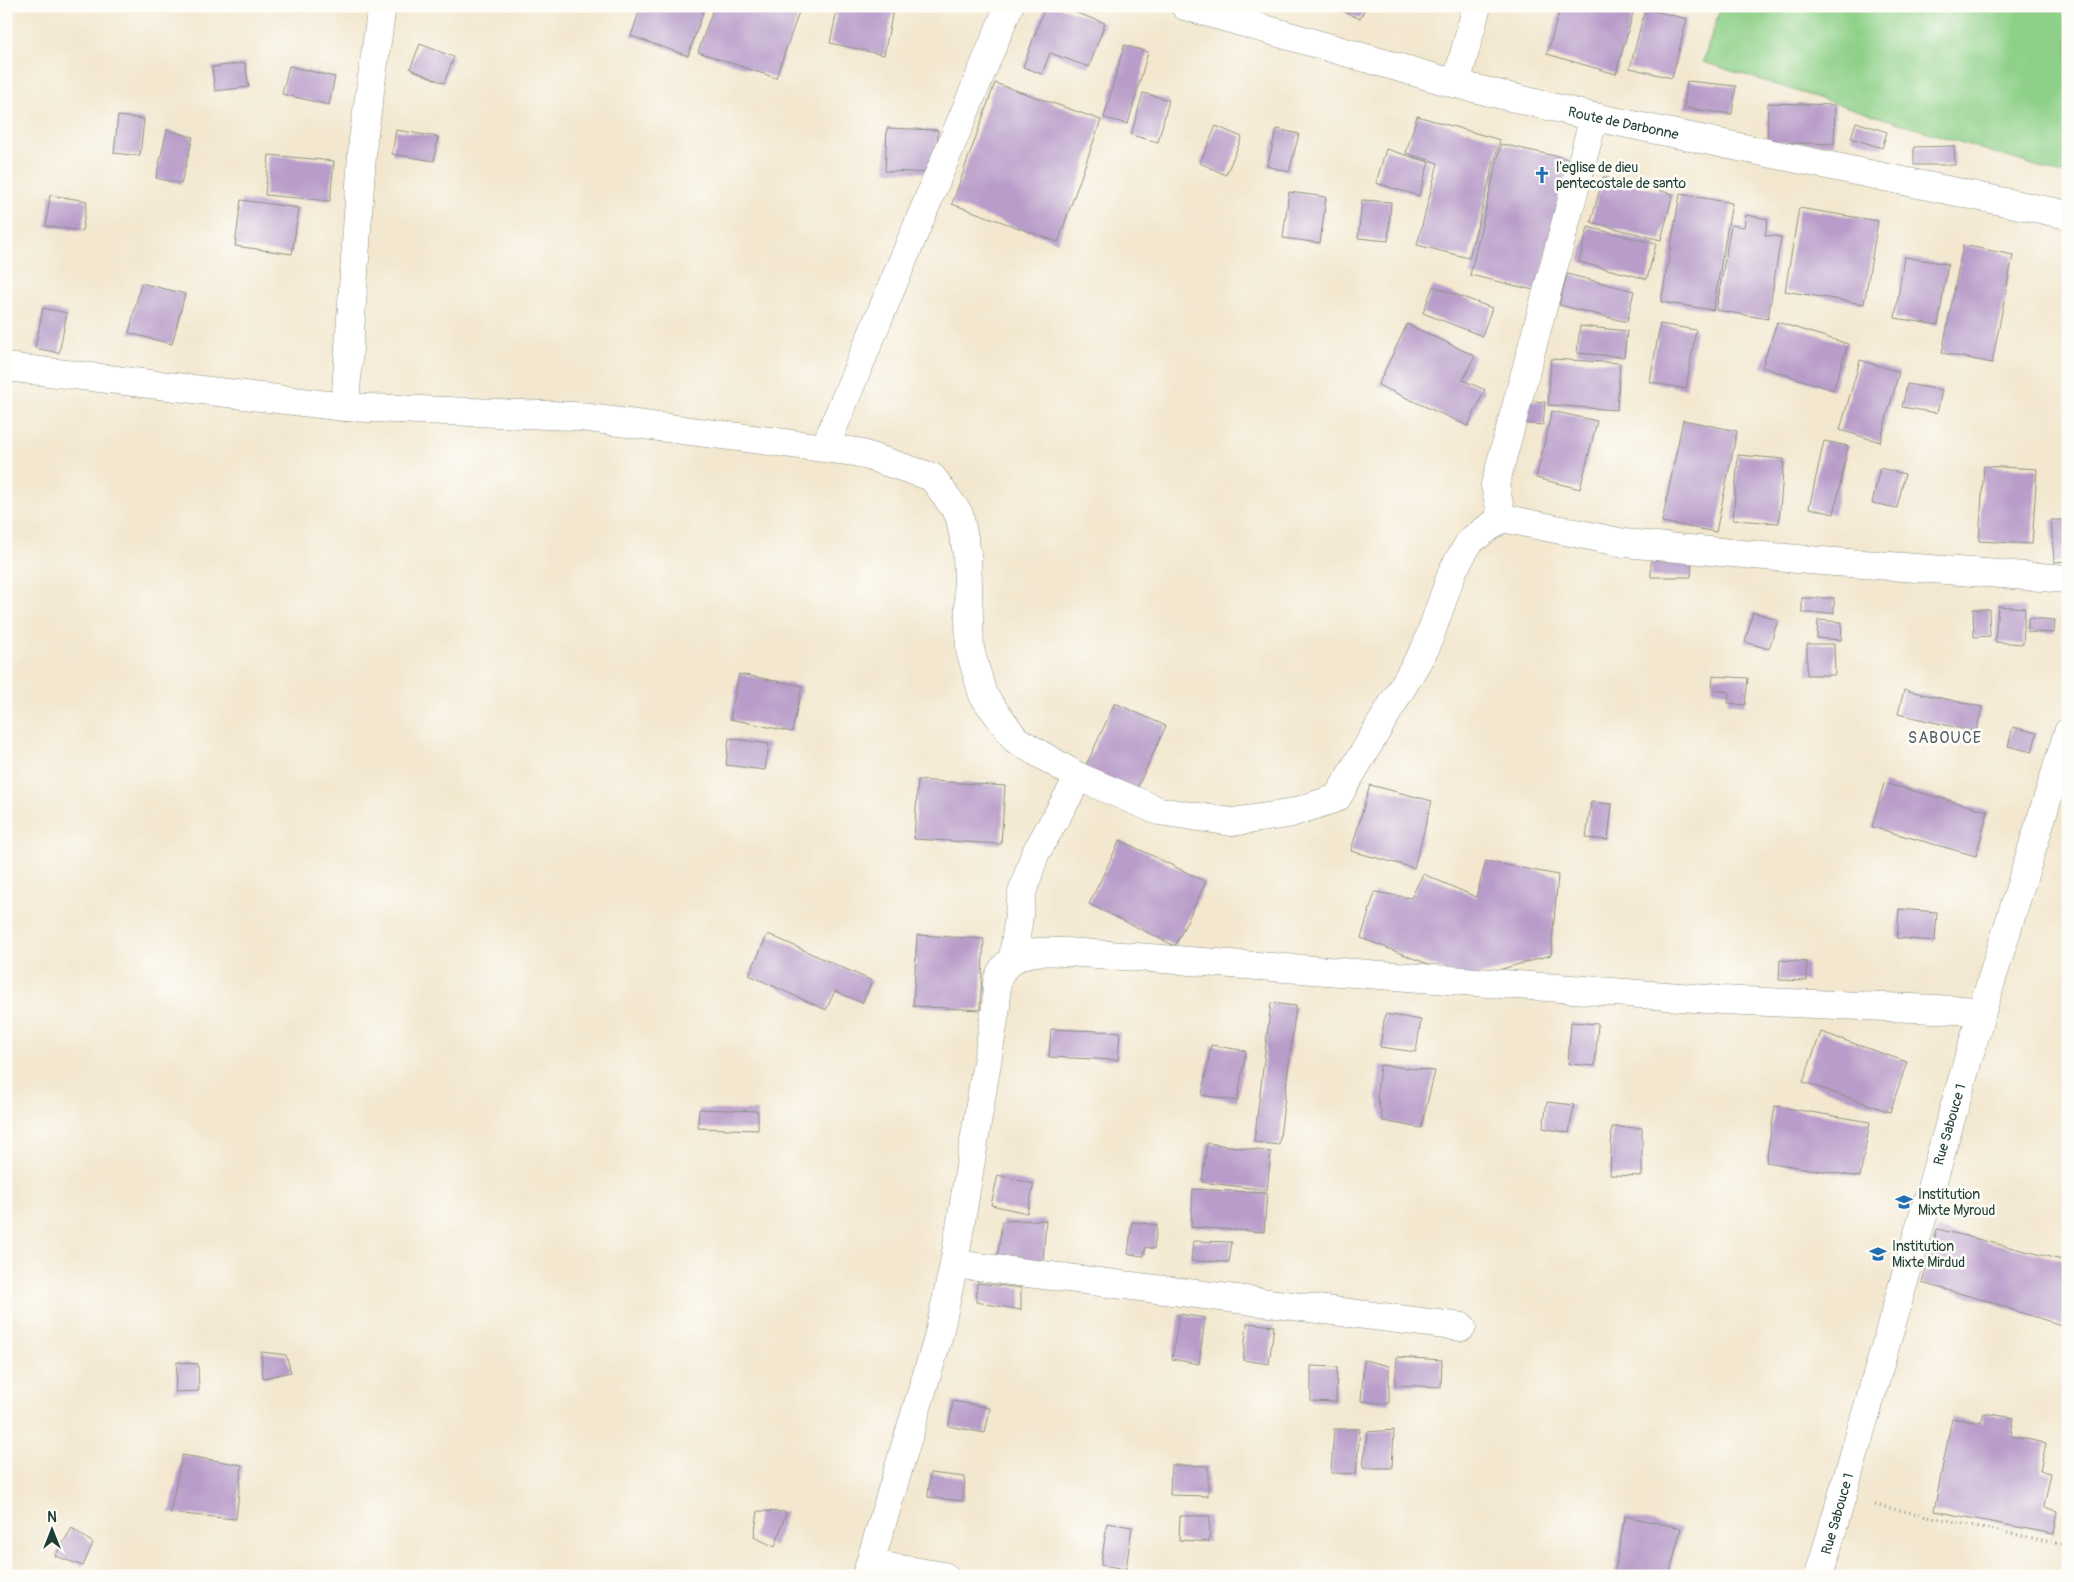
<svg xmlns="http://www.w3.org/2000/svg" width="2074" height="1582" font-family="Pangolin,sans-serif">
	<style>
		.grass { fill: #8ed088; stroke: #56865e }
		.building { fill: #b89cc9 }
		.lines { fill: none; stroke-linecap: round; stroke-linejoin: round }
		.minor-casing { stroke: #899282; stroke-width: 29 }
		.path { stroke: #899282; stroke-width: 3; stroke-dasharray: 1 4; stroke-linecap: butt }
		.minor { stroke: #fff; stroke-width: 28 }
		.labels { text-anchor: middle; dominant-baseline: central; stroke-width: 5; stroke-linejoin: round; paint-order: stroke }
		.street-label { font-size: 14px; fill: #1f3d34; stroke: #fdfcf7 }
		.poi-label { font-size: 14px; fill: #1f3d34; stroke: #fdfcf7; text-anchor: start }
		.quarter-label { font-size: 16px; letter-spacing: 1px; fill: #555e68; stroke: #fdfcf7 }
	</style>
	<rect width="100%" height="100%" fill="#fdfcf7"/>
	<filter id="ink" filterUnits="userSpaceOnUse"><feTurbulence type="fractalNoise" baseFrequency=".02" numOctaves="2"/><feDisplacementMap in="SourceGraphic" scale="10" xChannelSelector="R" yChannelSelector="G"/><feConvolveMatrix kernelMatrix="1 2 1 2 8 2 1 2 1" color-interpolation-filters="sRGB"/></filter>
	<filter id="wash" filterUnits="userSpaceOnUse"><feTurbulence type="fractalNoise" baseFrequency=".0096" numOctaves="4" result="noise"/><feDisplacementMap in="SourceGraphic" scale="20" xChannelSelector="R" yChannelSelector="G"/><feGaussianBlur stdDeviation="1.12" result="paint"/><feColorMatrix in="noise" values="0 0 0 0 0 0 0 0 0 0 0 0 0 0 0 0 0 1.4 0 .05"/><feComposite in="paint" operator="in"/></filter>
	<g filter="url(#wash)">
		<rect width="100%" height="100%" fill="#f3e7cf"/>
		<path class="grass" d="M 1721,6 L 2068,6 L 2068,176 L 1703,62 Z"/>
		<g id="blocks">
			<g class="building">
				<path d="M 641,6 L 705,6 L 688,56 L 631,36 Z"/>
				<path d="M 714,6 L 801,6 L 776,78 L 698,52 Z"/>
				<path d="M 838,6 L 894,6 L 884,55 L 830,43 Z"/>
				<path d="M 1045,6 L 1057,6 L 1105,23 L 1089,67 L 1050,53 L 1042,74 L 1023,67 Z"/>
				<path d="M 1332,6 L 1366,6 L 1360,19 Z"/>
				<path d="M 1561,6 L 1635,6 L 1616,74 L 1547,54 Z"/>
				<path d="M 1645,9 L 1687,19 L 1672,78 L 1630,68 Z"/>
				<path d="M 420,44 L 454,57 L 444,83 L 410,69 Z"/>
				<path d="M 1124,45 L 1148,52 L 1128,124 L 1104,118 Z"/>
				<path d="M 245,63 L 249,87 L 215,91 L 212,67 Z"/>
				<path d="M 289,66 L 335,77 L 329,105 L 282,94 Z"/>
				<path d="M 1687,81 L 1736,86 L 1732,114 L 1684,108 Z"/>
				<path d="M 995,83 L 1101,120 L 1058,242 L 952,204 Z"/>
				<path d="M 1143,93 L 1169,100 L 1158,142 L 1131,135 Z"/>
				<path d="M 1768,103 L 1835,105 L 1834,144 L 1767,142 Z"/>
				<path d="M 118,116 L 144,119 L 140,156 L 114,153 Z"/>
				<path d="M 1417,116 L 1500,140 L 1469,258 L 1417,245 L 1438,163 L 1406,153 Z"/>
				<path d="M 1856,122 L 1887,132 L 1882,148 L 1851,138 Z"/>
				<path d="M 1216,126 L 1242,137 L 1226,175 L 1200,163 Z"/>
				<path d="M 887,128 L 938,130 L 936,173 L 885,171 Z"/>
				<path d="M 1277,129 L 1299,134 L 1289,172 L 1267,166 Z"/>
				<path d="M 167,130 L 193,137 L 181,184 L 156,178 Z"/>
				<path d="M 396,130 L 438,137 L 434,161 L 392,154 Z"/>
				<path d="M 1501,144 L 1569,159 L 1538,291 L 1470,275 Z"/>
				<path d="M 1954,146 L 1955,165 L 1914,165 L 1914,147 Z"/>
				<path d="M 1386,149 L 1429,162 L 1419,196 L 1376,183 Z"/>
				<path d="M 269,155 L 334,161 L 330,201 L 265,195 Z"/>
				<path d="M 1603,177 L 1673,194 L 1661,240 L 1591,222 Z"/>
				<path d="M 1289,192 L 1326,197 L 1320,243 L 1283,238 Z"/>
				<path d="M 1680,194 L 1732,203 L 1713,310 L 1661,302 Z"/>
				<path d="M 50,195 L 87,201 L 82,231 L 46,226 Z"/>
				<path d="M 241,200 L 299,208 L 292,254 L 235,246 Z"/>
				<path d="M 1362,200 L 1391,202 L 1388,241 L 1358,238 Z"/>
				<path d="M 1799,208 L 1878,221 L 1864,304 L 1785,291 Z"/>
				<path d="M 1746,215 L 1768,219 L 1765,235 L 1781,237 L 1768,319 L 1716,310 L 1731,225 L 1744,227 Z"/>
				<path d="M 1588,227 L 1656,244 L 1647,279 L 1579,262 Z"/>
				<path d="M 1963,245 L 2013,255 L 1992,363 L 1942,353 Z"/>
				<path d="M 1904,257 L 1948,264 L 1938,325 L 1895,318 Z"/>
				<path d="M 1567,274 L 1634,291 L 1627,322 L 1559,305 Z"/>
				<path d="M 141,283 L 185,294 L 172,344 L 129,333 Z"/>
				<path d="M 1433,286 L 1492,308 L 1482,336 L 1423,313 Z"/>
				<path d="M 43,308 L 67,313 L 59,353 L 35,348 Z"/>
				<path d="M 1777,322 L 1848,344 L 1833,390 L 1762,367 Z"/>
				<path d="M 1407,324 L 1475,356 L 1463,380 L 1485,390 L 1468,426 L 1378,385 Z"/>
				<path d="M 1660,324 L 1696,330 L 1686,389 L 1650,382 Z"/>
				<path d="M 1580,326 L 1627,331 L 1624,357 L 1577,353 Z"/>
				<path d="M 1551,359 L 1620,363 L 1617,410 L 1548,405 Z"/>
				<path d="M 1860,360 L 1899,372 L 1880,442 L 1840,430 Z"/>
				<path d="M 1907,384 L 1942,390 L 1937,413 L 1902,407 Z"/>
				<path d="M 1524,400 L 1545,402 L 1543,425 L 1522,423 Z"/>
				<path d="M 1552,411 L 1597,421 L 1580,489 L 1536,478 Z"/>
				<path d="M 1683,420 L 1737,431 L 1716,532 L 1662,522 Z"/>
				<path d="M 1824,441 L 1848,446 L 1834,514 L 1809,508 Z"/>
				<path d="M 1738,455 L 1784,459 L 1779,523 L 1733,520 Z"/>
				<path d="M 1984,466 L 2037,469 L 2032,544 L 1979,541 Z"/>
				<path d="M 1880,468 L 1905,474 L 1897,508 L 1872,503 Z"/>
				<path d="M 2051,520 L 2068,520 L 2068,561 L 2054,562 Z"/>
				<path d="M 1651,557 L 1692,558 L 1691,577 L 1651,577 Z"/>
				<rect x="1802" y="598" width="32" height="15"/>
				<path d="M 1998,606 L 2025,608 L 2023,644 L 1995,642 Z"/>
				<path d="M 1973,609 L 1989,609 L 1990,636 L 1974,637 Z"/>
				<path d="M 1753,612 L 1778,620 L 1769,649 L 1745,642 Z"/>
				<path d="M 2028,618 L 2055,620 L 2054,633 L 2028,632 Z"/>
				<path d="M 1818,620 L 1842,622 L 1841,640 L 1817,638 Z"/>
				<path d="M 1807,644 L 1834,644 L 1835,675 L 1807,675 Z"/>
				<path d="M 739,674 L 802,686 L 792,732 L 730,719 Z"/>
				<path d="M 1713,676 L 1748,678 L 1745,705 L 1728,703 L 1729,692 L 1712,690 Z"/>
				<path d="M 1904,690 L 1982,707 L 1976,732 L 1898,714 Z"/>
				<path d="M 1115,703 L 1166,726 L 1134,795 L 1083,772 Z"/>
				<path d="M 2013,727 L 2037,733 L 2032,752 L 2008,746 Z"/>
				<path d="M 729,738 L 769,744 L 765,770 L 726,765 Z"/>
				<path d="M 918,780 L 1005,786 L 1001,844 L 914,839 Z"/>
				<path d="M 1884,783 L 1988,811 L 1976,856 L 1872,827 Z"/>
				<path d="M 1370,785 L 1432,801 L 1414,868 L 1351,851 Z"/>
				<path d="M 1591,802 L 1612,804 L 1608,840 L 1586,838 Z"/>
				<path d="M 1120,840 L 1206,882 L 1175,946 L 1089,904 Z"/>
				<path d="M 1486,861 L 1558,875 L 1551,955 L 1467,979 L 1361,938 L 1375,892 L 1411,898 L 1423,874 L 1476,897 Z"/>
				<path d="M 1899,909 L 1937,912 L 1935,941 L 1897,938 Z"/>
				<path d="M 768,934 L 872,981 L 862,1003 L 835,991 L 826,1010 L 749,975 Z"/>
				<path d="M 917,935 L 984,939 L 980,1010 L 913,1006 Z"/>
				<path d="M 1780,960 L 1807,962 L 1807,981 L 1779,980 Z"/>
				<path d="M 1271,1003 L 1296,1006 L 1279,1145 L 1254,1142 Z"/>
				<path d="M 1385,1014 L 1421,1020 L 1416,1052 L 1380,1047 Z"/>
				<path d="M 1571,1022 L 1598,1024 L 1595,1066 L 1568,1064 Z"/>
				<path d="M 1051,1029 L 1120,1032 L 1118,1060 L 1049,1057 Z"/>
				<path d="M 1821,1032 L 1907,1062 L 1890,1112 L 1803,1082 Z"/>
				<path d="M 1211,1045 L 1246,1051 L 1237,1101 L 1202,1095 Z"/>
				<path d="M 1380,1065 L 1435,1071 L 1421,1128 L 1383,1121 L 1377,1096 Z"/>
				<path d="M 1547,1102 L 1574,1105 L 1569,1133 L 1543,1128 Z"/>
				<path d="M 1775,1106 L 1870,1122 L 1860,1177 L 1766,1162 Z"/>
				<path d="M 699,1109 L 758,1111 L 758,1130 L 698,1128 Z"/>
				<path d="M 1612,1127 L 1642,1128 L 1642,1176 L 1610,1175 Z"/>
				<path d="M 1207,1143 L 1271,1152 L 1267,1190 L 1202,1182 Z"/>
				<path d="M 998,1175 L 1034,1184 L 1027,1213 L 991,1205 Z"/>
				<path d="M 1193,1189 L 1267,1193 L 1264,1232 L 1191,1227 Z"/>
				<path d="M 1046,1220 L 1043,1261 L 997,1261 L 1002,1221 Z"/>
				<path d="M 1132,1222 L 1157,1225 L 1154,1249 L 1146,1247 L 1144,1256 L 1128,1254 Z"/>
				<path d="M 1937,1229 L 2066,1261 L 2062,1274 L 2068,1276 L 2068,1327 L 2019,1312 L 1991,1302 L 1922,1283 Z"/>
				<path d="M 1193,1241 L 1232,1242 L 1229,1262 L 1191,1261 Z"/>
				<path d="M 977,1283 L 1021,1288 L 1021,1310 L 976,1302 Z"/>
				<path d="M 1179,1314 L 1205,1318 L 1199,1364 L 1172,1359 Z"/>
				<path d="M 1247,1323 L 1274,1326 L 1269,1364 L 1243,1360 Z"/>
				<path d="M 261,1352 L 286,1355 L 291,1372 L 263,1378 Z"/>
				<path d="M 1397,1357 L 1442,1360 L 1441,1387 L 1395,1385 Z"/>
				<path d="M 1364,1360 L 1389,1366 L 1389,1404 L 1361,1401 Z"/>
				<path d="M 177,1362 L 198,1364 L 199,1391 L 175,1392 Z"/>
				<path d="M 1311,1366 L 1337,1367 L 1336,1402 L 1311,1401 Z"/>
				<path d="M 953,1401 L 990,1408 L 985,1433 L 949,1426 Z"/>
				<path d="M 1984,1413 L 2014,1418 L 2011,1436 L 2046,1443 L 2040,1471 L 2051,1473 L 2044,1507 L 2058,1511 L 2054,1534 L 1934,1511 L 1952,1418 L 1981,1423 Z"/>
				<path d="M 1334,1429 L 1360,1429 L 1356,1474 L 1331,1473 Z"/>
				<path d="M 1394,1430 L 1392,1468 L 1363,1468 L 1367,1432 Z"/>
				<path d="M 182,1455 L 242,1465 L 236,1519 L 170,1513 Z"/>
				<path d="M 1171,1465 L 1208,1466 L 1208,1496 L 1170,1495 Z"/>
				<path d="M 930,1473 L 965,1477 L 963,1501 L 928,1497 Z"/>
				<path d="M 758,1511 L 786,1512 L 775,1547 L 754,1537 Z"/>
				<path d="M 1180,1516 L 1210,1516 L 1209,1542 L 1179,1540 Z"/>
				<path d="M 1625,1516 L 1681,1528 L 1669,1576 L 1614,1576 Z"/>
				<path d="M 1107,1523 L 1132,1527 L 1126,1569 L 1101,1565 Z"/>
				<path d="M 72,1528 L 93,1543 L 83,1566 L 55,1556 Z"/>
			</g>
		</g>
	</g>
	<g filter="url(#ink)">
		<use href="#blocks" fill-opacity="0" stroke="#899282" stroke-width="1"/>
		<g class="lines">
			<g class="minor-casing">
				<g id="minor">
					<path id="s1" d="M 1185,6 L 1456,84 L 1594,117 L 2068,215"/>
					<path d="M 1456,84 L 1477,6"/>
					<path d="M 1594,117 L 1495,485 L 1502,518 L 1624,543 L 1808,560 L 2068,579"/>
					<path d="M 6,367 L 345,407 L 573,416 L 856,452 L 932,477 L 959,514 L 967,553 L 970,650 L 983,695 L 1016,740 L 1079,777 L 1159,811 L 1232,822 L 1288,814 L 1337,798 L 1426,647 L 1453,570 L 1470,541 L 1502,518"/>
					<path d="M 345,407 L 363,140 L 382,6"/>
					<path d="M 825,447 L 1009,6"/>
					<path d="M 1013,959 L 1022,893 L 1035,854 L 1079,777"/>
					<path d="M 954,1264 L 1462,1327"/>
					<path d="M 870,1564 L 944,1576"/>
					<path d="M 866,1576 L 938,1338 L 954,1264 L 996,1007 C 997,998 995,984 999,976 C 1014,944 1054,952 1082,953 L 1721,1000 L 1982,1011"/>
					<path id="s2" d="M 1819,1576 L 1982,1011 L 2068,732"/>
				</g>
			</g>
			<path class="path" d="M 1875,1505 L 2066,1545 L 2068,1547"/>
			<use href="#minor" class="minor"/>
		</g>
	</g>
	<defs>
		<g id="church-bare" transform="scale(1.35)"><path d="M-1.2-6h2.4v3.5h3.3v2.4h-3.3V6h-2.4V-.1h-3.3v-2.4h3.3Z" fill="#1f6fb2" stroke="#fdfcf7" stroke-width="2.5" paint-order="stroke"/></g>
		<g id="school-bare" transform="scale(1.35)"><path d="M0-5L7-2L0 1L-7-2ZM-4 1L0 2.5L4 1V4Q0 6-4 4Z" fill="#1f6fb2" stroke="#fdfcf7" stroke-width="2.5" paint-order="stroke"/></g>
	</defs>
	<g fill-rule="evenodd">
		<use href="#church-bare" x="1542" y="175"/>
		<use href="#school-bare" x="1904" y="1202"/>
		<use href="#school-bare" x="1878" y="1254"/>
	</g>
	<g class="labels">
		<g class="street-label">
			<text stroke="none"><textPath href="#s1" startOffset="454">Route de Darbonne</textPath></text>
			<text stroke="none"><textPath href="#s2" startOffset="470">Rue Sabouce 1</textPath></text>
			<text stroke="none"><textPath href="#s2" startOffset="65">Rue Sabouce 1</textPath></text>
		</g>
		<g class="poi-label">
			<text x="1556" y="167">l'eglise de dieu<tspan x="1556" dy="16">pentecostale de santo</tspan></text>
			<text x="1918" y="1194">Institution<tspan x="1918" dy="16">Mixte Myroud</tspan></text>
			<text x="1892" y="1246">Institution<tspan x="1892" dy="16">Mixte Mirdud</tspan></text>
		</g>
		<g class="quarter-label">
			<text x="1945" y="738">SABOUCE</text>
		</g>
	</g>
	<rect width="2074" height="1582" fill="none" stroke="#fdfcf7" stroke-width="25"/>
	<g transform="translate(52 1530)" stroke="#fdfcf7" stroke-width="4" paint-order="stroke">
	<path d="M0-4L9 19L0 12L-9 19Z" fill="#1f3d34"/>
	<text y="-8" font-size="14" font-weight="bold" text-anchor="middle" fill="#1f3d34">N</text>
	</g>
</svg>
